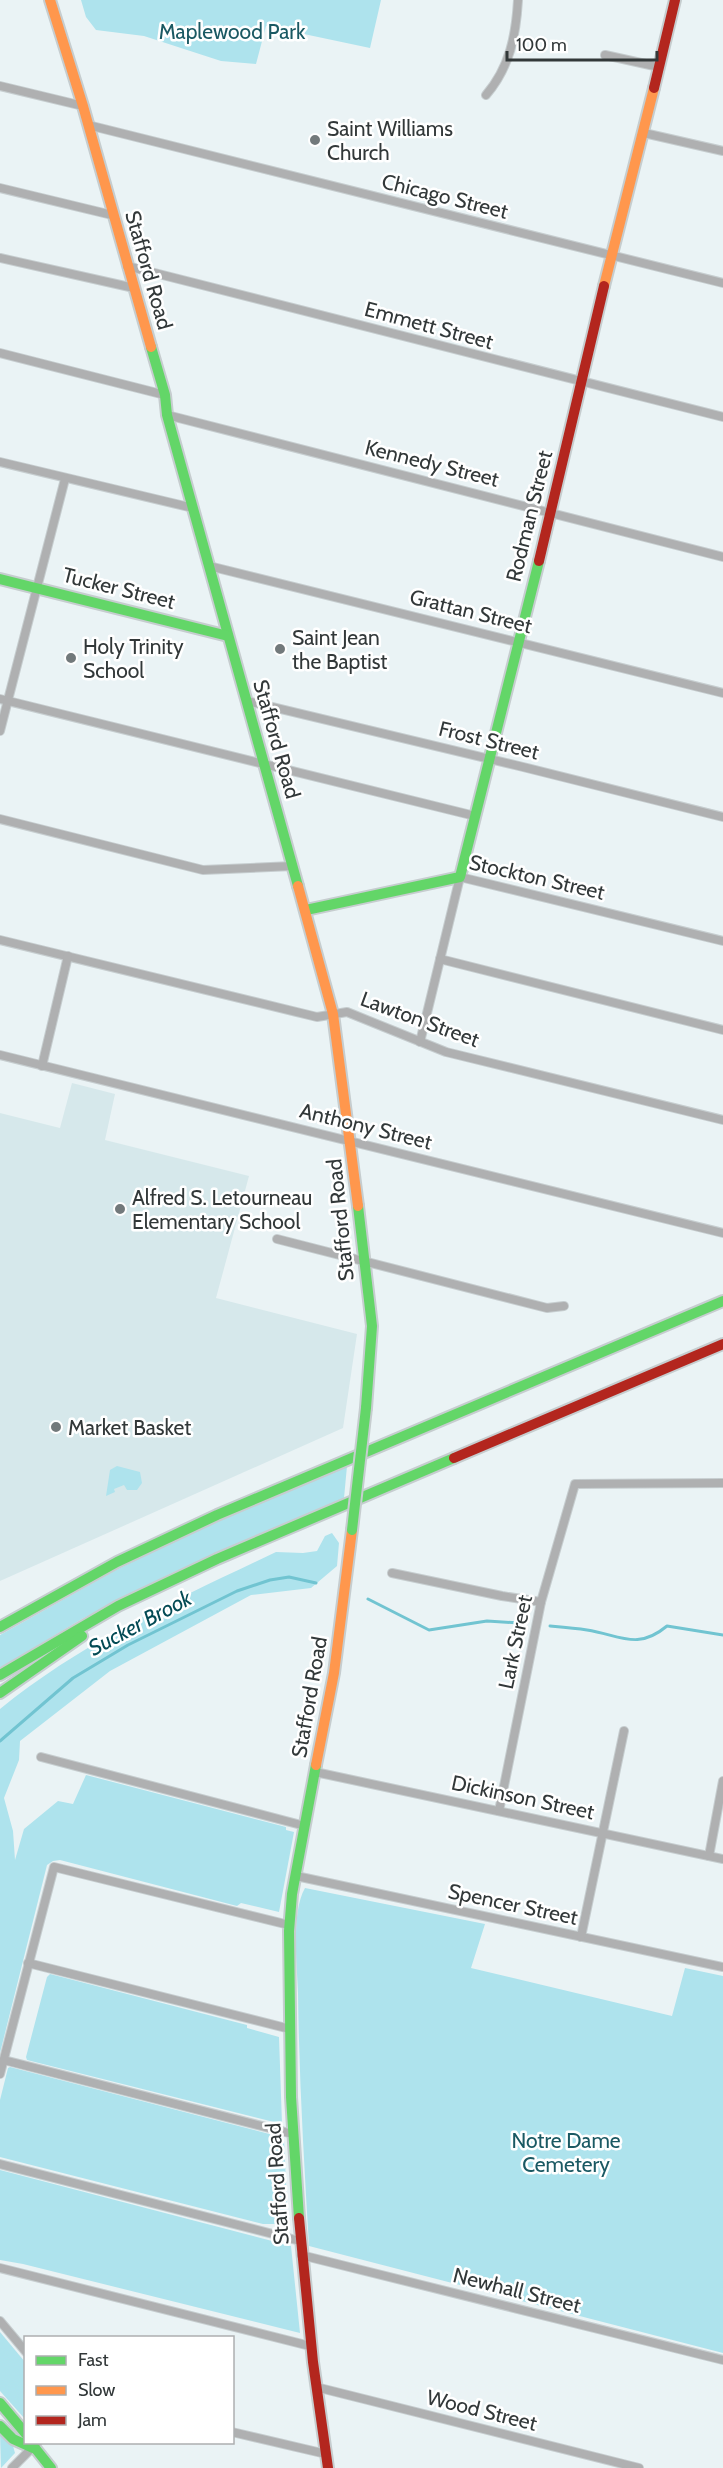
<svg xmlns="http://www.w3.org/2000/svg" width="723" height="2468" font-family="Cabin,sans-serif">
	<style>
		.built { fill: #d6e8eb }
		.green { fill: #aee3ed }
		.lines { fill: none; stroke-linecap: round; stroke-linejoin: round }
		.stream { stroke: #71c4d1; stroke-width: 3 }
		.street-casing { stroke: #c6cdcf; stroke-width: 10 }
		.fast-casing { stroke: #c6cdcf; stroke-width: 14 }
		.slow-casing { stroke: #c6cdcf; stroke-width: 14 }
		.jam-casing { stroke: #c6cdcf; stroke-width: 14 }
		.street { stroke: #afb0b1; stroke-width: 8 }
		.fast { stroke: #63d668; stroke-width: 10 }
		.slow { stroke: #ff974d; stroke-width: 10 }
		.jam { stroke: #b3261e; stroke-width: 10 }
		.fast-bridge-casing { stroke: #c6cdcf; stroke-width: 14; stroke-linecap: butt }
		.fast-bridge { stroke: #63d668; stroke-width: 10 }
		.poi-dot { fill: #72797b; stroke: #fff; stroke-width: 2 }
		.labels { text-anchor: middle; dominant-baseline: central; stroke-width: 5; stroke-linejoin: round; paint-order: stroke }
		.park-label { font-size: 21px; fill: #1a5963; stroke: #fff }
		.poi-label { font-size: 21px; fill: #323839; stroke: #fff; text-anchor: start }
		.street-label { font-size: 21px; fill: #323839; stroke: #fff }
		.water-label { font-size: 22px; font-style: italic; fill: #034a54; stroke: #fff }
	</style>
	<rect width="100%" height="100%" fill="#eaf3f5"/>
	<path class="built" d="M 72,1083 L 115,1094 L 105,1140 L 249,1176 L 216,1298 L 357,1334 L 343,1428 L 0,1581 L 0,1113 L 60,1128 Z"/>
	<g class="green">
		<path d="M 81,0 L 381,0 L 370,48 L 266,26 L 256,64 L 221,61 L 144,36 L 96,30 L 86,17 Z"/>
		<path d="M 117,1466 L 140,1472 L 142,1483 L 137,1490 L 127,1490 L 124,1485 L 114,1489 L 115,1492 L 106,1496 L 110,1470 Z"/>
		<path d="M 347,1466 L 344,1498 L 172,1573 L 82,1619 L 0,1668 L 0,1635 L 116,1570 L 187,1535 Z"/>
		<path d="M 332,1533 L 339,1543 L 337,1566 L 311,1588 L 251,1595 L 110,1671 L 20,1741 L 19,1760 L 4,1798 L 13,1831 L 15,1860 L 24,1829 L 58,1801 L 73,1804 L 86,1775 L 286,1827 L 286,1830 L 294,1832 L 279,1912 L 241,1903 L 237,1906 L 60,1860 L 53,1861 L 47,1865 L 0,2053 L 0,1709 C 82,1642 181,1597 276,1552 L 303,1553 L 317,1551 L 325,1536 Z"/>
		<path d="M 305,1888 L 485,1924 L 471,1968 L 672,2016 L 685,1968 L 723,1976 L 723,2353 L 309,2246 C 304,2162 299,2078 298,1993 C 297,1965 291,1912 305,1888 Z"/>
		<path d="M 50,1974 L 247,2025 L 247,2028 L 279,2037 L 282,2124 L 27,2060 L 26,2057 L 47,1977 Z"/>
		<path d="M 10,2067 L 281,2137 L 284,2140 L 288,2224 L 263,2224 L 0,2157 L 0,2100 L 8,2068 Z"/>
		<path d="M 0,2170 L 291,2246 L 300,2333 L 23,2264 L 0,2260 Z"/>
		<path d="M 0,2332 L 25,2362 L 25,2419 L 0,2391 Z"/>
		<path d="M 0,2433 L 13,2446 L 15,2453 L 1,2468 Z"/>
	</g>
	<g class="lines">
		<g class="stream">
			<path d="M 368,1599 L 429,1630 L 487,1621 L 520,1623"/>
			<path d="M 550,1626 C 562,1627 575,1628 587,1630 C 620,1635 637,1651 667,1626 L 723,1635"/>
			<path d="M 0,1741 L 73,1678 L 128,1645 L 237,1591 L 270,1580 L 289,1577 L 316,1583"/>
		</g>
		<g class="street-casing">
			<g id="street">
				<path d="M 605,55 L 659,67"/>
				<path d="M 0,86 L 83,106"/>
				<path d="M 486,95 C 510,67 516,35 518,0"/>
				<path d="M 88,125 L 723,283"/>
				<path d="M 644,133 L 723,151"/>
				<path d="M 0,188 L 112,215"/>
				<path d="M 0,258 L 134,288"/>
				<path d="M 127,266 L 723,417"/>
				<path d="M 0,353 L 165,395"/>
				<path d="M 167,415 L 723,557"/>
				<path d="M 0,462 L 193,508"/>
				<path d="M 209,566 L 723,693"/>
				<path d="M 0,699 L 475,816"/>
				<path d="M 247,701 L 519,766 L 723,817"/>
				<path d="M 0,731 L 65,479"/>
				<path d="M 0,819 L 203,870 L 293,866"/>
				<path d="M 0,940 L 317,1017 L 347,1012 L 446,1052 L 723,1120"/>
				<path d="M 440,959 L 723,1030"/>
				<path d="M 420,1042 L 460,877 L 723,941"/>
				<path d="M 0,1055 L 723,1233"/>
				<path d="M 42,1066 L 68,956"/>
				<path d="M 277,1239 L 547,1308 L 564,1306"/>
				<path d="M 392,1573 L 502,1596 L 541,1602"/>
				<path d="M 41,1757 L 305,1826"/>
				<path d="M 315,1772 L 723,1859"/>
				<path d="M 499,1811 L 541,1602 L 575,1484 L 723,1483"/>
				<path d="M 709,1856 L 723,1781"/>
				<path d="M 296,1876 L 723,1967"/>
				<path d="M 581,1937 L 624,1731"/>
				<path d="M 28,1963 L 290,2029"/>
				<path d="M 4,2060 L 293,2134"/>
				<path d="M 0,2074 L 54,1867 L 289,1925"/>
				<path d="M 0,2164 L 300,2241"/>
				<path d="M 301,2255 L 723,2360"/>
				<path d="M 0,2268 L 310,2346"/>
				<path d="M 0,2321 L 26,2352"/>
				<path d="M 316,2387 L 639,2468"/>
				<path d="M 232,2432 L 326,2454"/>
				<path d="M 12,2468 L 38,2442"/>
			</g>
		</g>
		<g class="fast-casing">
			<g id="fast">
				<path d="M 151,347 L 165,395 L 167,415 L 298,886"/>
				<path d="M 0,579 L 228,636"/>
				<path d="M 306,910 L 460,877 L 539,561"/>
				<path d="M 358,1206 L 372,1326 L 366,1408"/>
				<path d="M 0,1627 L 117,1562 L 217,1515 L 723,1301"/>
				<path d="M 0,1675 L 118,1606 L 217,1559 L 454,1458"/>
				<path d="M 0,1693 L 82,1636"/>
				<path d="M 299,2218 L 291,2097 L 289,1931 L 292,1894 L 316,1765"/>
				<path d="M 0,2403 L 26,2434"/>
				<path d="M 0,2426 L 13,2439 L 33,2448"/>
				<path d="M 31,2443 L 51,2468"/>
			</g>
		</g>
		<g class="slow-casing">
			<g id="slow">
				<path d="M 50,0 L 83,106 L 151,347"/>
				<path d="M 604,286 L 654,88"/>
				<path d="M 298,886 L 333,1014 L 358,1206"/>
				<path d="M 316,1765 L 334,1673 L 352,1530"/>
			</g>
		</g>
		<g class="jam-casing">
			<g id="jam">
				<path d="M 654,88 L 675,0"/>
				<path d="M 539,561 L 604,286"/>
				<path d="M 454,1458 L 723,1344"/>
				<path d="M 299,2218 L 313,2362 L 328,2468"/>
			</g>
		</g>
		<use href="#street" class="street"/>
		<use href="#fast" class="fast"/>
		<use href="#slow" class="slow"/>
		<use href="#jam" class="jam"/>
		<g class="fast-bridge-casing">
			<path id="fast-bridge" d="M 352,1530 L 366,1408"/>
		</g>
		<use href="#fast-bridge" class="fast-bridge"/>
	</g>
	<g class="poi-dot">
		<circle cx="315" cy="140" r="6"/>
		<circle cx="280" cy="649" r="6"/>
		<circle cx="71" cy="658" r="6"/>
		<circle cx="120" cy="1209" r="6"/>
		<circle cx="56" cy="1427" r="6"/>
	</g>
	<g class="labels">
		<g class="park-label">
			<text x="232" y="31">Maplewood Park</text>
			<text x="566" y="2140">Notre Dame<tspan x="566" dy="24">Cemetery</tspan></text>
		</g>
		<g class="poi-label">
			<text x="327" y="128">Saint Williams<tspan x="327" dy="24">Church</tspan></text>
			<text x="292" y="637">Saint Jean<tspan x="292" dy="24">the Baptist</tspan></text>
			<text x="83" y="646">Holy Trinity<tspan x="83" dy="24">School</tspan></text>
			<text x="132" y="1197">Alfred S. Letourneau<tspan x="132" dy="24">Elementary School</tspan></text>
			<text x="68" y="1427">Market Basket</text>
		</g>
		<g class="street-label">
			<text transform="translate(445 196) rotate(14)">Chicago Street</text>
			<text transform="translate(149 270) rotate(74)">Stafford Road</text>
			<text transform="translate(429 325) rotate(15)">Emmett Street</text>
			<text transform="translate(432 463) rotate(14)">Kennedy Street</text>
			<text transform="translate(529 516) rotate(-76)">Rodman Street</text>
			<text transform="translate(119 588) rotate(14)">Tucker Street</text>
			<text transform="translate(471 611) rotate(14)">Grattan Street</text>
			<text transform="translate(277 739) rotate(74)">Stafford Road</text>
			<text transform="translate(489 740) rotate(14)">Frost Street</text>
			<text transform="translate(537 877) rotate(13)">Stockton Street</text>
			<text transform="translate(420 1019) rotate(20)">Lawton Street</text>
			<text transform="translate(366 1126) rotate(14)">Anthony Street</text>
			<text transform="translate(340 1220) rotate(-96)">Stafford Road</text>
			<text transform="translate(515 1642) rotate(-78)">Lark Street</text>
			<text transform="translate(309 1697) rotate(-80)">Stafford Road</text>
			<text transform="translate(523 1797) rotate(12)">Dickinson Street</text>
			<text transform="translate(513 1904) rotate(12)">Spencer Street</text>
			<text transform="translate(277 2184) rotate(-94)">Stafford Road</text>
			<text transform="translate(517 2290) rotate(14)">Newhall Street</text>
			<text transform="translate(482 2410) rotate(14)">Wood Street</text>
		</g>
		<g class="water-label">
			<text transform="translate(140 1623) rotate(-28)">Sucker Brook</text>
		</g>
	</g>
	<rect x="24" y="2336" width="210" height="108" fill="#ffffff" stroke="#adafb0" stroke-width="1.5"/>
	<rect x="36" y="2356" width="30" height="9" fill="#63d668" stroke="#adafb0" stroke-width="1.5"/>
	<text x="78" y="2366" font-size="18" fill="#323839">Fast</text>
	<rect x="36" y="2386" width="30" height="9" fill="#ff974d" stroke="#adafb0" stroke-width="1.5"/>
	<text x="78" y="2396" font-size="18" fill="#323839">Slow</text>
	<rect x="36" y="2416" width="30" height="9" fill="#b3261e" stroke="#adafb0" stroke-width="1.5"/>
	<text x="78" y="2426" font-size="18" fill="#323839">Jam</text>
	<path d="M507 51v9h150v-9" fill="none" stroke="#323839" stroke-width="3"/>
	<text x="516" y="51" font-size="18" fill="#323839" stroke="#ffffff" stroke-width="4.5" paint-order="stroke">100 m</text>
</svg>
